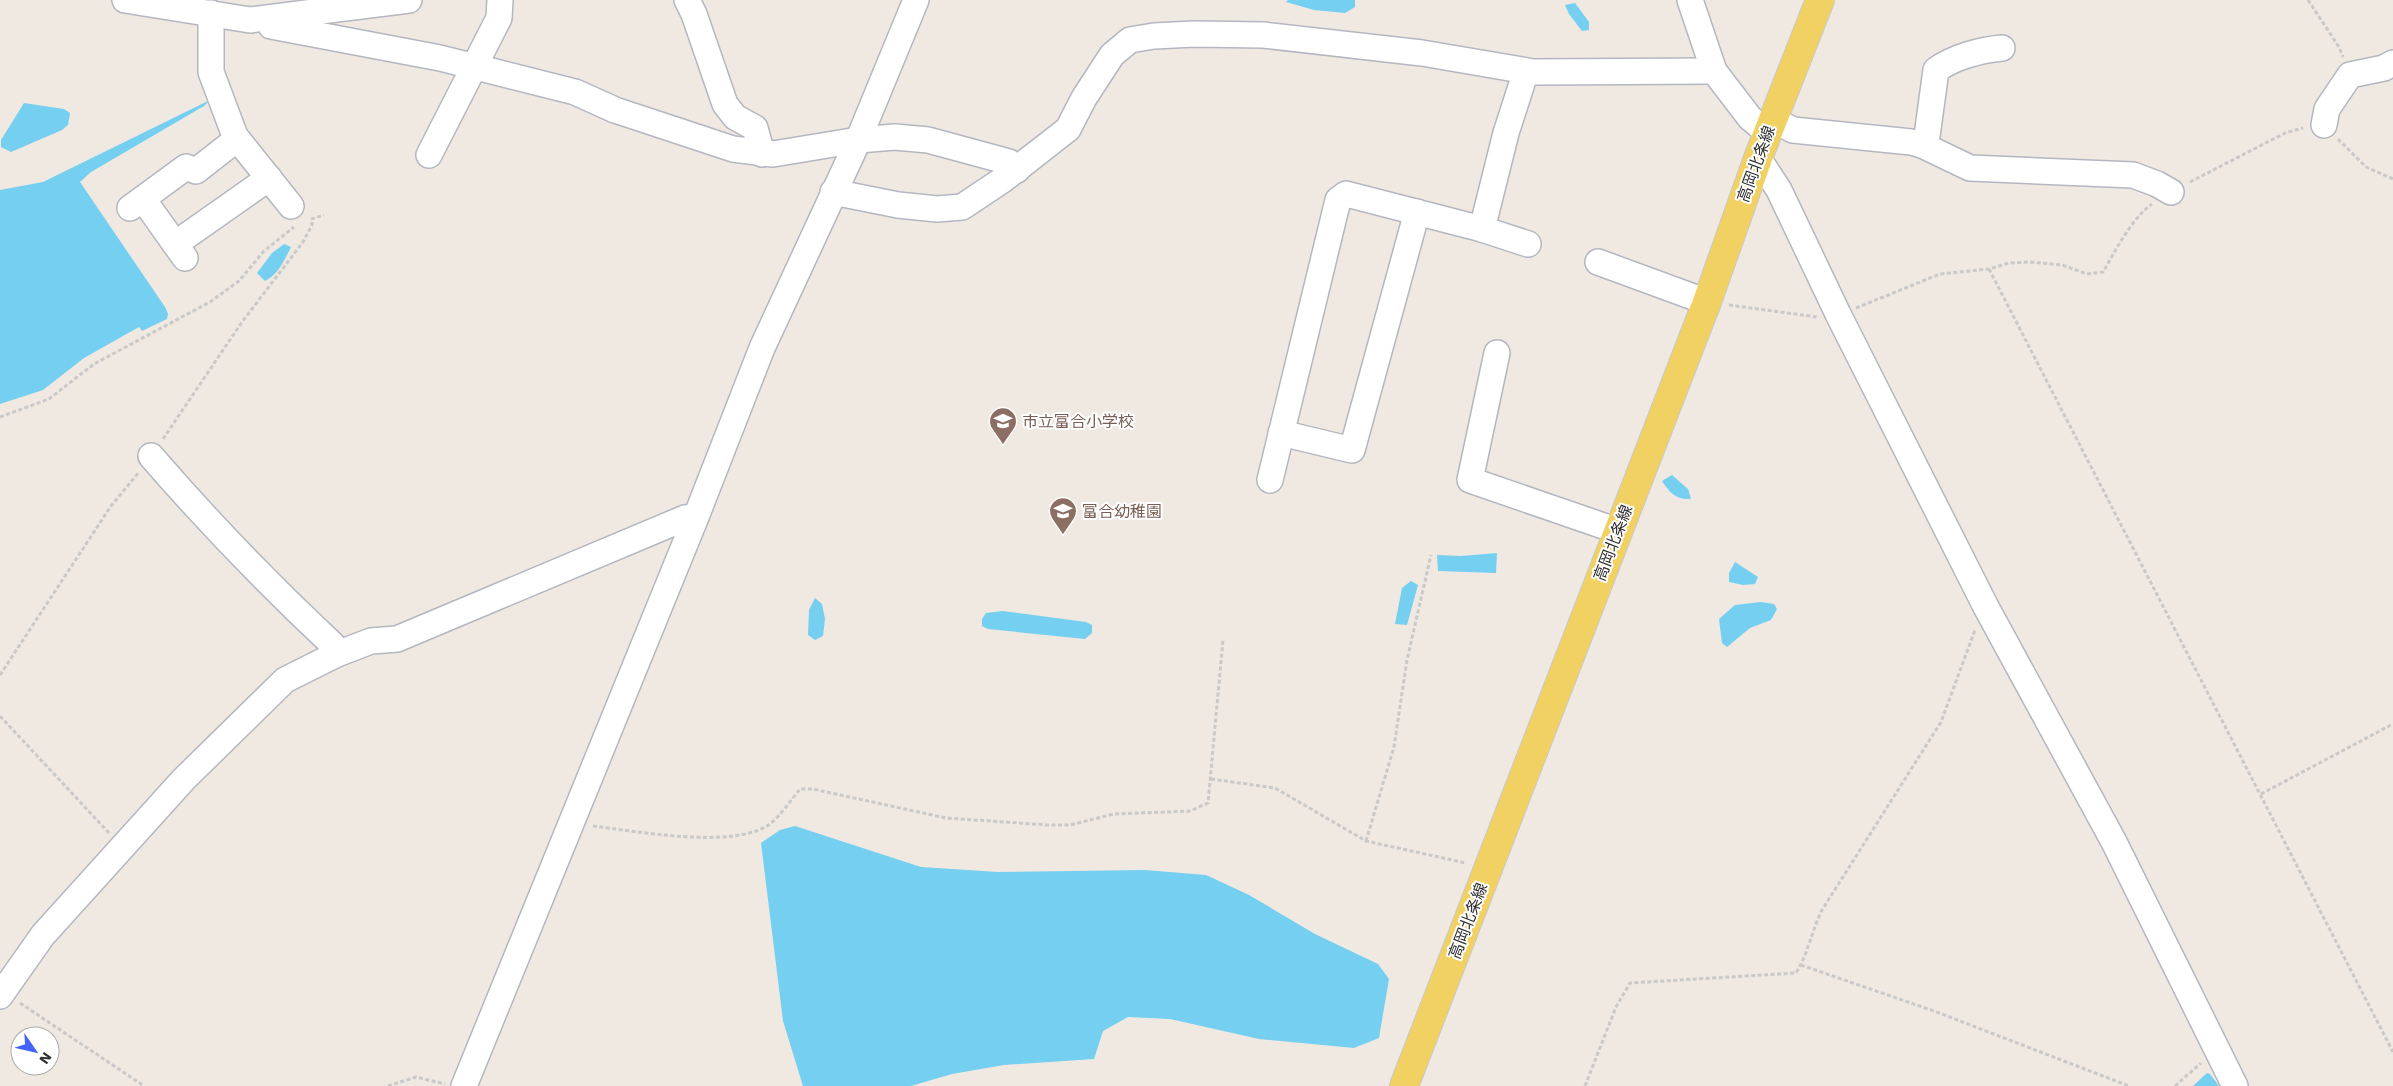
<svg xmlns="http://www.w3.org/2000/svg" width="2393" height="1086" font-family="'Work Sans','Noto Sans JP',sans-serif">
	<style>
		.water { fill: #75cff0 }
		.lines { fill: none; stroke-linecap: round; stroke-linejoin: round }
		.minor-casing { stroke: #b4b7c1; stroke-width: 28 }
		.major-casing { stroke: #c9c9c9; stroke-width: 30 }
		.path { stroke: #c9c9c9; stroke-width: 3; stroke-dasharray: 4 2.5; stroke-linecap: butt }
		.minor { stroke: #fff; stroke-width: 25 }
		.major { stroke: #f2d163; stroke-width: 28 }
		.labels { text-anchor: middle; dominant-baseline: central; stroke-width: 4; stroke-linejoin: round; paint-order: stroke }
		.street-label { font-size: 16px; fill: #2e2e2e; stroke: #fff }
		.education-label { font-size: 16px; fill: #785e54; stroke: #fff; text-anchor: start }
	</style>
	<rect width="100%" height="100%" fill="#efe9e1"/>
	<g class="water">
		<path d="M 1288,0 L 1355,0 L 1355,7 L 1345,13 L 1314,10 L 1286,2 Z"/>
		<path d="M 1575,3 L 1589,22 L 1589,30 L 1582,31 L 1569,14 L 1565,5 Z"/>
		<path d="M 210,100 L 204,106 L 91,172 L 80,182 L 165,307 L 168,314 L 167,319 L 142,331 L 139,327 L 84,358 L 43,390 L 0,404 L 0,190 L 43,182 Z"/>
		<path d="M 24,103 L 64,109 L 70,113 L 68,125 L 62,130 L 11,152 L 1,147 L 1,140 Z"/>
		<path d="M 284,244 L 291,247 C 285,259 278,275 265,281 L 257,273 L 272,253 Z"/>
		<path d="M 1672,475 L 1688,489 L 1691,499 C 1676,500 1670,493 1662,481 Z"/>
		<path d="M 1497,553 L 1496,573 L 1438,571 L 1437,555 L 1461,556 Z"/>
		<path d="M 1735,562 L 1758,577 L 1755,584 L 1743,585 L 1729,582 L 1729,573 Z"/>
		<path d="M 1411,581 L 1418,585 L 1407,625 L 1395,624 L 1402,588 Z"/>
		<path d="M 815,598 L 822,604 L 825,619 L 823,636 L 815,640 L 808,635 L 809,610 Z"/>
		<path d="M 1761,602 L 1774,604 L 1777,609 L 1771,620 L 1750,628 L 1727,647 L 1722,643 L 1719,619 L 1735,605 Z"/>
		<path d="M 1003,611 L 1086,622 L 1092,625 L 1092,633 L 1085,639 L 988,629 L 982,626 L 982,619 L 986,613 Z"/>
		<path d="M 795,826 L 921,867 L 998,872 L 1145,870 L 1206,875 L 1249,895 L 1315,934 L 1378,964 L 1389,979 L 1379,1038 L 1354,1048 L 1259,1039 L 1170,1019 L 1128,1017 L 1103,1031 L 1094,1059 L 1004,1065 L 952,1074 L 911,1086 L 803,1086 L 783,1021 L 761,843 L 780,830 Z"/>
		<path d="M 2207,1073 L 2210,1074 L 2219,1086 L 2193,1086 Z"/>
	</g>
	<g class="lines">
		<g class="minor-casing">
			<g id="minor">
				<path d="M 125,0 L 250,20 L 409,0"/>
				<path d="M 687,0 L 694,14 L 725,104 L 735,117 L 755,128 L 762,154"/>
				<path d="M 1690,0 L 1714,71 L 1750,118 L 1768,133"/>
				<path d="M 211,13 L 211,72 L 235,136 L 291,206"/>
				<path d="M 268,18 L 271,26 L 440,58 L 575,92 L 615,110 L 733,149 L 773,154 L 858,140 L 895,137 L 928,140 L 1009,162 L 1017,170"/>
				<path d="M 1773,120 L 1793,130 L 1911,142 L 1922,145 L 1970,168 L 2133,175 L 2157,184 L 2171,192"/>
				<path d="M 2324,125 L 2327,109 L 2350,75 L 2384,68 L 2393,63"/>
				<path d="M 1922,145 L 1927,136 L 1936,70 C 1954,57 1980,50 2002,48"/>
				<path d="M 429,155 L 499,18 L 500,0"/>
				<path d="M 1758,158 L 1779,190 L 1838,314 L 1986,607 L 2114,842 L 2235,1086"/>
				<path d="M 833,192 L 898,205 L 937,209 L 962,207 L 1004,179 L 1068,129 L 1084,98 L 1112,55 L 1130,40 L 1154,36 L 1194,34 L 1263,35 L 1422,53 L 1533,72 L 1714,71"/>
				<path d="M 143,199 L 185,258"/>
				<path d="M 130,208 L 186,167 L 196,171 L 237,139"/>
				<path d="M 1482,229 L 1506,133 L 1526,71"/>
				<path d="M 175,244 L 269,178"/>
				<path d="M 1598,262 L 1707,302"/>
				<path d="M 1497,353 L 1470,480 L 1618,531"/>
				<path d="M 1281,433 L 1352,450 L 1417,212"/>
				<path d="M 151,456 C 208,522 269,585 333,645 L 337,654"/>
				<path d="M 1270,480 L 1338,200 L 1346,194 L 1482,229 L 1528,244"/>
				<path d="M 0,996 L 43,935 L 184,779 L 285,680 L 337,654 L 371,641 L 397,639 L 685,518 L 696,517"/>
				<path d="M 464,1086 L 696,517 L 762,348 L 857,143 L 916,0"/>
			</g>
		</g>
		<g class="major-casing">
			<path id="major" d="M 1404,1086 L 1707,302 L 1758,158 L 1820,0"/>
		</g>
		<g class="path">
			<path d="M 2308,0 L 2339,47 L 2343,57"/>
			<path d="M 2338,139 L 2366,167 L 2393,179"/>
			<path d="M 2190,182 L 2285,133 L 2303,128"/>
			<path d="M 311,219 L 324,215"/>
			<path d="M 1989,269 L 2393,1052"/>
			<path d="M 1729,305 L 1817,317"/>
			<path d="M 1856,308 L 1940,274 L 1989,269 L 2009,263 L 2030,262 L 2062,265 L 2087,274 L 2103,272 C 2115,251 2132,218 2152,204"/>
			<path d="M 0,417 L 49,399 L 94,364 L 210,302 L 239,281 L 264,251 L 294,227"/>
			<path d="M 163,439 L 242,322 L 303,242 L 312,225 L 312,219"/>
			<path d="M 0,675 L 111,506 L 139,472"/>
			<path d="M 0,716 L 109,833"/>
			<path d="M 1211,779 L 1275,788 L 1366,841 L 1466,863"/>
			<path d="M 2261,794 L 2393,724"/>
			<path d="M 593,826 C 636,831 734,850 770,824 C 781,815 791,800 800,789 L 813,789 L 946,818 L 1048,825 L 1070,825 L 1114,814 L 1190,811 L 1208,803 L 1223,640"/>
			<path d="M 1366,841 L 1394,747 L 1407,660 L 1431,555"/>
			<path d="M 1801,965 L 1934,1011 L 2129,1086"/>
			<path d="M 20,1003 L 144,1086"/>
			<path d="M 388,1086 L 416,1077 L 445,1084"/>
			<path d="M 1585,1086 L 1616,1007 L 1630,983 L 1796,973 C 1808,954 1812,930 1822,910 L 1941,722 L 1975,630"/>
			<path d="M 2175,1086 L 2201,1063"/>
		</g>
		<use href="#minor" class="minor"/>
		<use href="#major" class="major"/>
	</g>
	<defs>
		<g id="school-pin" transform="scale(1.4375)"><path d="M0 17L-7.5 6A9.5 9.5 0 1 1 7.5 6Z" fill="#8d6e63" stroke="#fff"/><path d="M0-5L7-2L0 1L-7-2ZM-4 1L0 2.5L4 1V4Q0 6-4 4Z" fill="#fff"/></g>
	</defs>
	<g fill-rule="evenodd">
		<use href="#school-pin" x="1003" y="421"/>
		<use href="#school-pin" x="1063" y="511"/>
	</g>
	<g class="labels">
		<g class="street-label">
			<text transform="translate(1756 164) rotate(-70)">高岡北条線</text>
			<text transform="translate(1613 543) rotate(-69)">高岡北条線</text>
			<text transform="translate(1468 921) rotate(-69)">高岡北条線</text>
		</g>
		<g class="education-label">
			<text x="1022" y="421">市立富合小学校</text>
			<text x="1082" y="511">富合幼稚園</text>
		</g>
	</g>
	<g transform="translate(35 1051) rotate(124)"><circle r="24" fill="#ffffff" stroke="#ababab"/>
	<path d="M0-4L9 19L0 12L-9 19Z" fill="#4264fb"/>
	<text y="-8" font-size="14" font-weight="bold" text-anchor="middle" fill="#2e2e2e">N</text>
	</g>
</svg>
